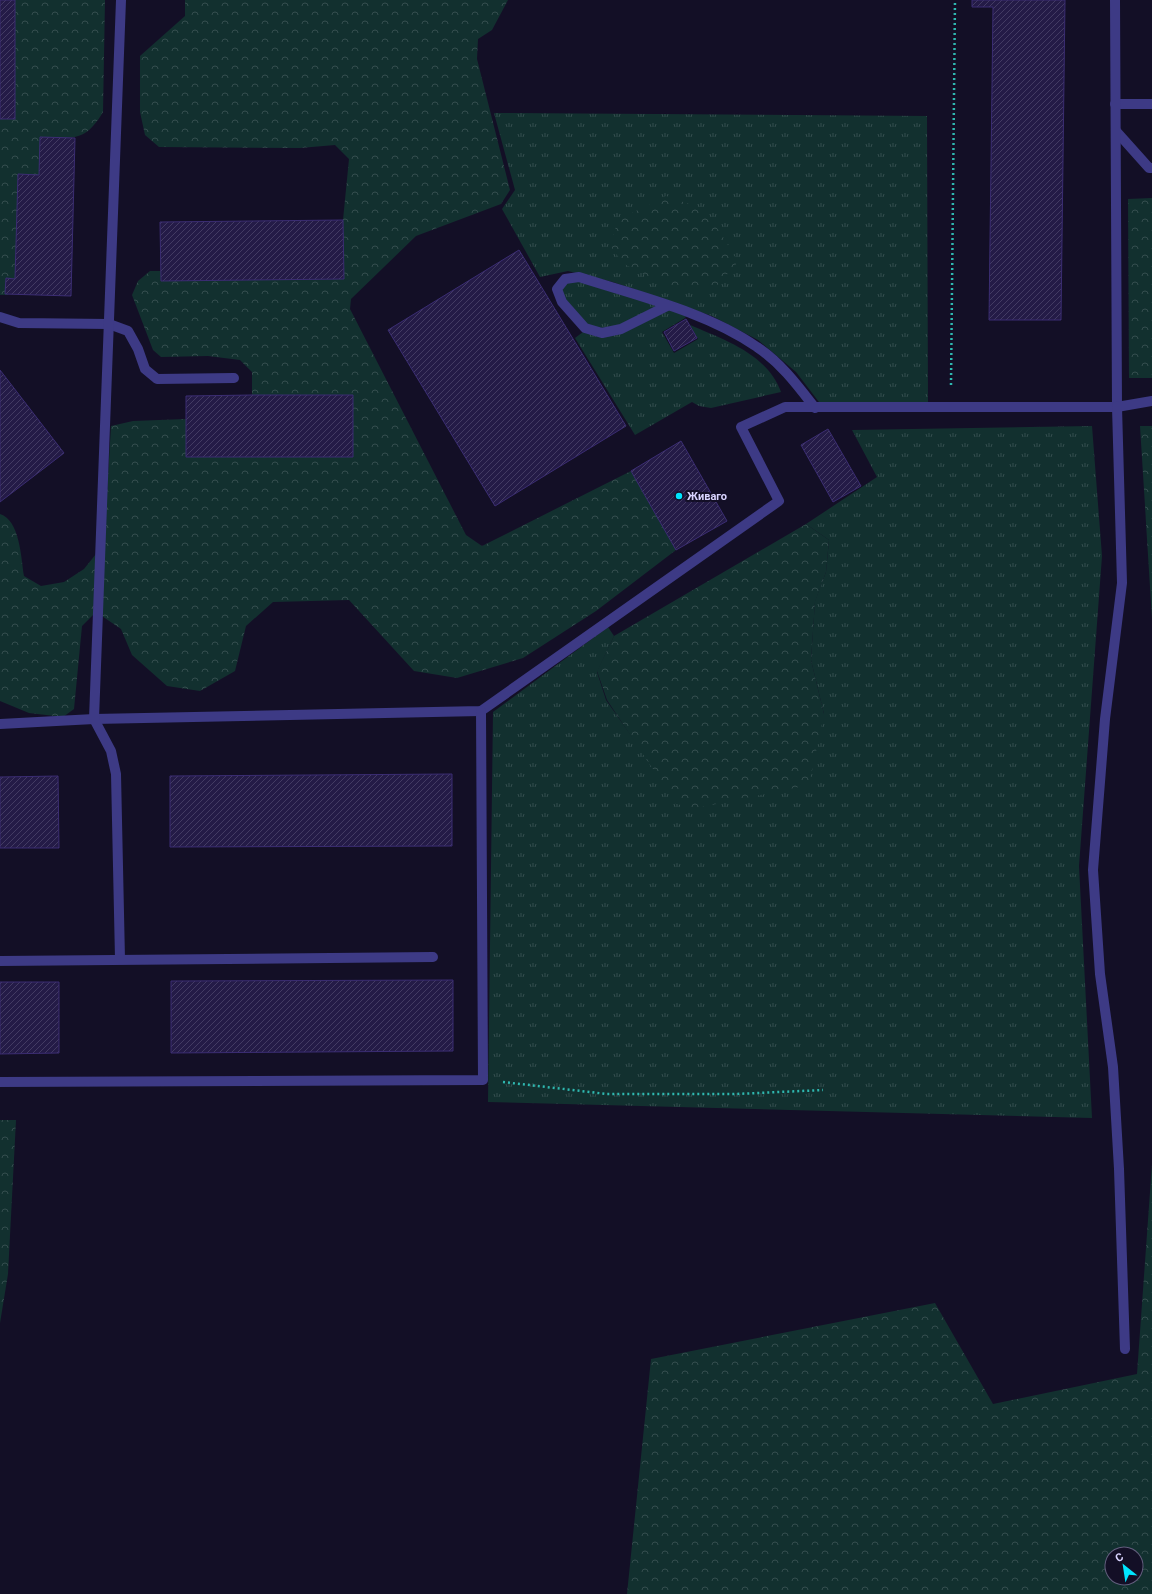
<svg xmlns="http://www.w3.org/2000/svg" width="1152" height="1594" font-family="Roboto,sans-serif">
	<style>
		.grass { fill: url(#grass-tufts) }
		.forest { fill: url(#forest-crowns); fill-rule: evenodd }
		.building { fill: url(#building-hatch); stroke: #3b2d73 }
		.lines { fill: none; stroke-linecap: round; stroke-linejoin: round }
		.path { stroke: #2fb8b0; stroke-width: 2.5; stroke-dasharray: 2 3; stroke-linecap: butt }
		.lane { stroke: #3d3a85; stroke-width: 10 }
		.poi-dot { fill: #00e5ff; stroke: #130f26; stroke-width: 1.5 }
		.labels { text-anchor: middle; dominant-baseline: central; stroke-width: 4; stroke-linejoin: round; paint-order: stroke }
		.poi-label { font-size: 11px; font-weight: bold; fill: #d9d4ff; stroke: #130f26; text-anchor: start }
	</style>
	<defs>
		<pattern id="grass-tufts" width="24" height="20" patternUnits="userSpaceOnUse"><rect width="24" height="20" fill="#12302f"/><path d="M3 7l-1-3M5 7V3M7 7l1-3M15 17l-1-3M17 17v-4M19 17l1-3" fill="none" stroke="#344d4e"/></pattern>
		<pattern id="forest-crowns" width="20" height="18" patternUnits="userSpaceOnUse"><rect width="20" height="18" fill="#12302f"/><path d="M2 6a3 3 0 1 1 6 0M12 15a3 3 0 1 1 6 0" fill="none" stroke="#344d4e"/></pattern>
		<pattern id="building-hatch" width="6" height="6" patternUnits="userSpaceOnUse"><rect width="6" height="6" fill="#241b47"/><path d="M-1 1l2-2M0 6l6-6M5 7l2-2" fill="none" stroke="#433b63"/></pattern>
	</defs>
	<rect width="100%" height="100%" fill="#130f26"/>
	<g class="grass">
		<path d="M 494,113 L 927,116 L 928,403 L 819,402 L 796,372 L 758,340 L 712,316 L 613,282 L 568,271 L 540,277 L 502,209 L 515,190 Z"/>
		<path d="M 580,278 L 665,306 L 620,328 L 585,328 L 559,289 L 566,280 Z"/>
		<path d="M 669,307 L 687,313 L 685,318 L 662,332 L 674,353 L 698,339 L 690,325 C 725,340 767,354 781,392 L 711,408 L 699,406 L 692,402 L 635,435 L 575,338 L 583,332 L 601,335 Z"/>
		<path d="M 1092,426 L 1102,556 L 1079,866 L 1092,1118 L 488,1102 L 493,712 L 608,627 L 614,636 L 597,672 L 606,700 L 637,744 L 824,714 L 811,660 L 815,601 L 826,572 L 829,540 L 806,524 L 877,477 L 852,430 Z"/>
	</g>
	<g class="forest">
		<path d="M 15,0 L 105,0 L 103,112 C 85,143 72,138 40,137 L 39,175 L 18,175 L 15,279 L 6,279 L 8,295 L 0,295 L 0,119 L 15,119 Z"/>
		<path d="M 185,0 L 508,0 L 492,30 L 478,39 L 477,59 L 510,190 L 501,204 L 416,236 L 351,299 L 350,309 L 466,535 L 482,546 L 631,471 L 676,550 L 596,611 L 523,658 L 457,678 L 414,671 L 349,600 L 273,602 L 246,626 L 235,671 L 200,691 L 167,686 L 132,655 L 121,629 L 96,612 L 82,626 L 74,709 L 63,717 L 29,713 L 0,701 L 0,514 C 20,520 21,558 24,576 L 41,586 L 64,582 L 84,569 L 104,544 L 111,426 L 133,421 L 186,419 L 186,457 L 353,457 L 353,395 L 252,395 L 252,372 L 240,360 L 208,356 L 161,357 L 153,350 L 132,295 L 138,281 L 150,271 L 161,271 L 161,281 L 344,279 L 343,220 L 349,159 L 335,145 L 300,148 L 159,147 L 145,135 L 140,112 L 140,56 L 185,16 Z"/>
		<path d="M 666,196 L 701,208 L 720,232 L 738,262 L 716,287 L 669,287 L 624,264 L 610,246 L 618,220 Z"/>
		<path d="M 1152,198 L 1152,378 L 1129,378 L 1128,199 Z"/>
		<path d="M 1140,426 L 1152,426 L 1152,619 Z"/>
		<path d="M 806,524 L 829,540 L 826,572 L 815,602 L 811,660 L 824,714 L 809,785 L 697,808 L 676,804 L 607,700 L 597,671 L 614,636 Z"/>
		<path d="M 0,1120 L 16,1120 L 8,1274 L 0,1323 Z"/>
		<path d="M 1152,1164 L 1152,1594 L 627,1594 L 651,1359 L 935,1303 L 993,1404 L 1137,1374 ZM 1112,1554 L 1136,1554 L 1136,1578 L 1112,1578 Z"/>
	</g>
	<g class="building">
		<rect x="0" y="0" width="15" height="119"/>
		<path d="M 972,0 L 1065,0 L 1061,320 L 989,320 L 993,7 L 972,7 Z"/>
		<path d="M 40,137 L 75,138 L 71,296 L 5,294 L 6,278 L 15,279 L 18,174 L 39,175 Z"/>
		<path d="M 343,220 L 344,279 L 161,281 L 160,222 Z"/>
		<path d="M 519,250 L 626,426 L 495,506 L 388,330 Z"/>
		<path d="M 686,319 L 697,338 L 674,351 L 664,332 Z"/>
		<path d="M 0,370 L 64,453 L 0,502 Z"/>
		<path d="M 252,395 L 353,395 L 353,457 L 186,457 L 186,396 Z"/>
		<path d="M 828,429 L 861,486 L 833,502 L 801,445 Z"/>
		<path d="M 681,441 L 727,521 L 676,550 L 631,471 Z"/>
		<path d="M 452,774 L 452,846 L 170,847 L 170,776 Z"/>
		<path d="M 58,776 L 59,848 L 0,848 L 0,777 Z"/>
		<path d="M 453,980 L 453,1051 L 171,1053 L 171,981 Z"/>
		<path d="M 0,982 L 59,982 L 59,1053 L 0,1054 Z"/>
	</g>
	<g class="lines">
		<g class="path">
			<path d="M 951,385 L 955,0"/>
			<path d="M 503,1082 L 607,1094 L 736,1094 L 823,1090"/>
		</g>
		<g class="lane">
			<path d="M 1115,104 L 1152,104"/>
			<path d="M 1116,131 L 1149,168 L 1152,168"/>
			<path d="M 667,306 L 621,329 L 602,333 L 585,328 L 562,302 L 557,289 L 565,279 L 579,277 C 638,296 707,312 757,347 C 781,363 798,386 815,408"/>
			<path d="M 0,317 L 19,323 L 109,324 L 128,331 L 138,349 L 145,369 L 157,379 L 234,378"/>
			<path d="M 0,724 L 94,719 L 481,711 L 779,501 L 741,427 L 785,407 L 1117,407 L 1115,0"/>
			<path d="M 120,959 L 116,774 L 111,751 L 94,719 L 121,0"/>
			<path d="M 0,961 L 433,957"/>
			<path d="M 0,1082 L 483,1080 L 481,711"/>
			<path d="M 1125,1349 L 1119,1169 L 1113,1067 L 1100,974 L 1093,870 L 1105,719 L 1122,583 L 1117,407 L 1152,401"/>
		</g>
	</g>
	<circle class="poi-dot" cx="679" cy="496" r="4"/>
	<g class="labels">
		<g class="poi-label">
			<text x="687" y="496">Живаго</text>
		</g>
	</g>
	<g transform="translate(1124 1566) rotate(330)"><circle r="19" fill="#130f26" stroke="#625e7d"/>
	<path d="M0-3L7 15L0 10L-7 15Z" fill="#00e5ff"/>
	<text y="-6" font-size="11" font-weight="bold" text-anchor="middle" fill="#d9d4ff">С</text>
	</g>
</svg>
